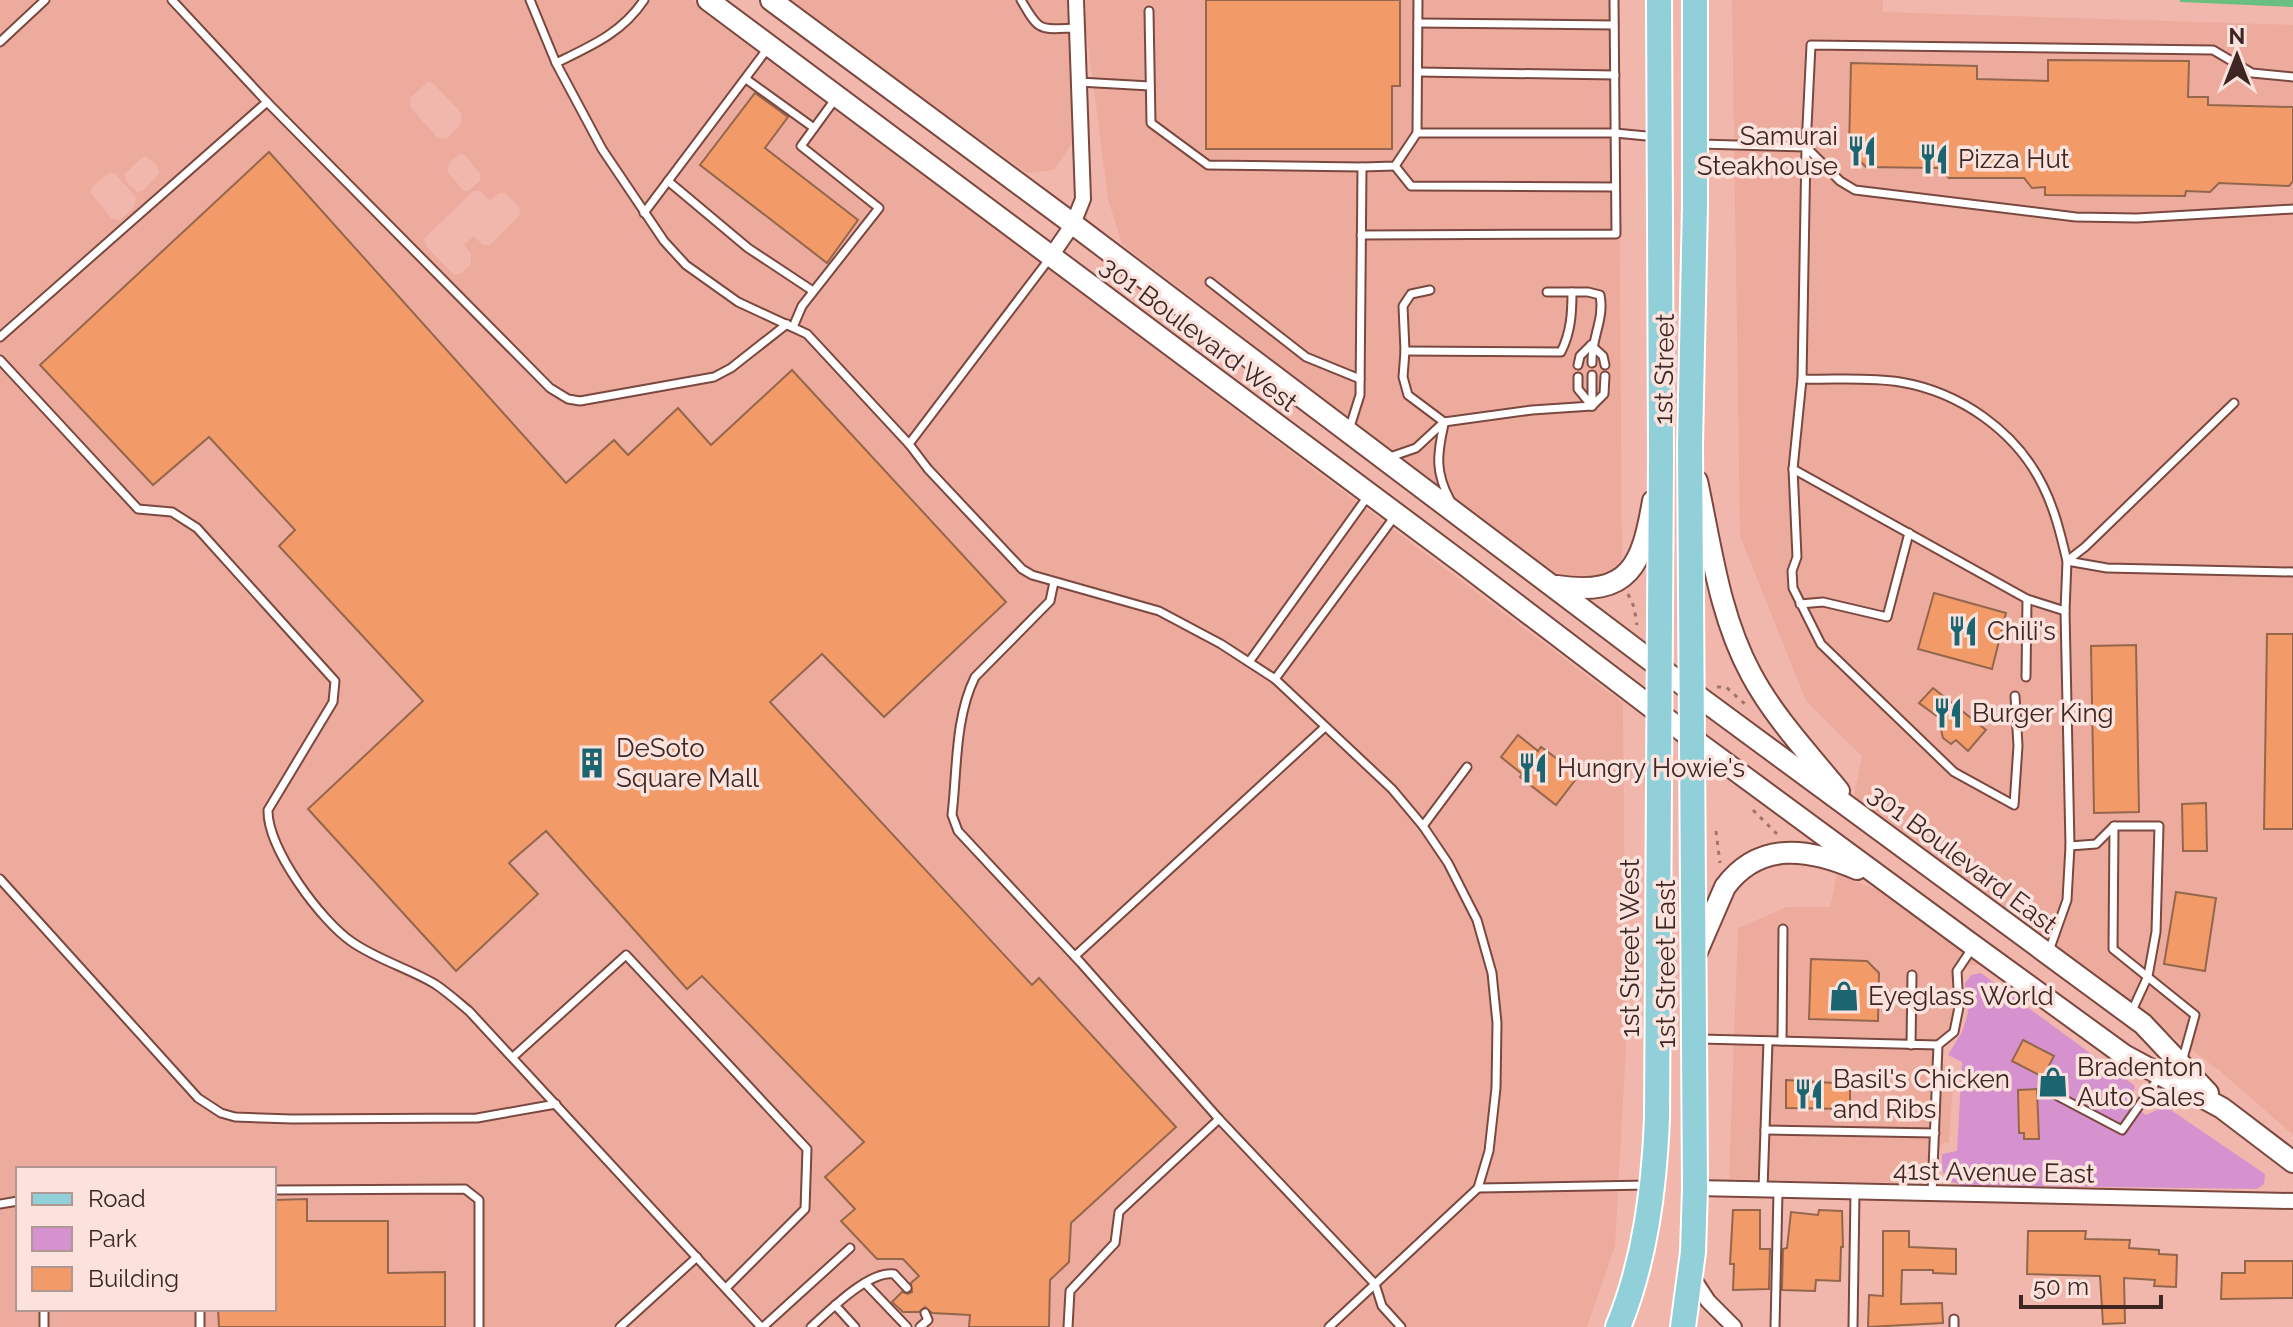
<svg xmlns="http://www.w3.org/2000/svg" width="2293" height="1327" font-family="Raleway,sans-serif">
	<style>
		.built { fill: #edab9e; fill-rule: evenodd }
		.green { fill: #d692cf }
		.water { fill: #69bf7f }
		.building { fill: #f39b68; stroke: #94664c; stroke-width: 2 }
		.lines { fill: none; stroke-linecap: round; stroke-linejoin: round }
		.lane-casing { stroke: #7a483f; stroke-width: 11 }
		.street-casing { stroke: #7a483f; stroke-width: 18 }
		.secondary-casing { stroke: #7a483f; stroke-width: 24 }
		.primary-casing { stroke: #fff; stroke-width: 28 }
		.path { stroke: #9e746c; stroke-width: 3; stroke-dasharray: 4 6; stroke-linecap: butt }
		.lane { stroke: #fff; stroke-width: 7 }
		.street { stroke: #fff; stroke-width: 14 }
		.secondary { stroke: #fff; stroke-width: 20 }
		.primary { stroke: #91cfd9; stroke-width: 24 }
		.labels { text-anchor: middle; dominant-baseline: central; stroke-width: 7; stroke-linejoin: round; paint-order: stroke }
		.poi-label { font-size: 26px; fill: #3e2723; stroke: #fbe2dd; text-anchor: start }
		.street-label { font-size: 26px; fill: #3e2723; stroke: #fbe2dd }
	</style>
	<rect width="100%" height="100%" fill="#f2b7ac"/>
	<g class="built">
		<path d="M 0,0 L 693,0 L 1623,703 L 1626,1047 L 1615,1246 L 1587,1327 L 0,1327 ZM 428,82 L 433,83 L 462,114 L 461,124 L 446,139 L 437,137 L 410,107 L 410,98 ZM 461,154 L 465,155 L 481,175 L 480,181 L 468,191 L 463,190 L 447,171 L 450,162 ZM 144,156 L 156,164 L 159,173 L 144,190 L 137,192 L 127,183 L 124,175 ZM 110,172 L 115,174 L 136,197 L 135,206 L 120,220 L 111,218 L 91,193 L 92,187 ZM 473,191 L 480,191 L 490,201 L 499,193 L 506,193 L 518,206 L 521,214 L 490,245 L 483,245 L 474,236 L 464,245 L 471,254 L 471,264 L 461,273 L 454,275 L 427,247 L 424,239 ZM 18,1169 L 274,1169 L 274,1309 L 18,1309 Z"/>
		<path d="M 785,0 L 1067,0 L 1072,143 L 1054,170 L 1027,173 Z"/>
		<path d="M 1086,0 L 1618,0 L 1622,562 L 1613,571 L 1600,577 L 1586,580 L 1550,572 L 1122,244 L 1108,199 L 1086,28 Z"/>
		<path d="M 1732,0 L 1883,0 L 1883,12 L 2293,25 L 2293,1135 L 2220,1071 L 1865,808 L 1854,795 L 1862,756 L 1806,701 L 1740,536 Z"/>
		<path d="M 1837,875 L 1887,893 L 1986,965 L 1969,965 L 1957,979 L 1960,1012 L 1955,1028 L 1940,1052 L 1943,1064 L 1954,1068 L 1949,1143 L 1944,1143 L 1935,1149 L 1933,1172 L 1939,1184 L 1729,1179 L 1738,928 L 1787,907 L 1830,907 Z"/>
	</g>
	<path class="green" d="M 1981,973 L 2135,1086 L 2130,1104 L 2146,1115 L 2165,1106 L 2265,1174 L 2264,1184 L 2257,1189 L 1963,1185 C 1943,1181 1941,1174 1942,1154 L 1957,1151 L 1962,1062 L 1948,1055 L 1962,1032 L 1968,1013 L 1965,983 L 1971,975 Z"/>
	<path class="water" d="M 2180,0 L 2293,0 L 2293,7 L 2180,2 Z"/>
	<g class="building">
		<path d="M 1206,0 L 1400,0 L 1400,86 L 1392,86 L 1392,149 L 1206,149 Z"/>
		<path d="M 2048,60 L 2189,61 L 2188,97 L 2208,97 L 2208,105 L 2293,107 L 2293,181 L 2289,186 L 2219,183 L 2210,192 L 2186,191 L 2185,196 L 2045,195 L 2045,187 L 2032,188 L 2024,178 L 1949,178 L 1938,168 L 1866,167 L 1849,150 L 1851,63 L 1977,66 L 1977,79 L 2048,81 Z"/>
		<path d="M 755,93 L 788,117 L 765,148 L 858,220 L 827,263 L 700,165 Z"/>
		<path d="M 269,152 L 566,483 L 614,440 L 628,455 L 678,408 L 711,445 L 792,370 L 1006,602 L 884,717 L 822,654 L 770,702 L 1032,985 L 1039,978 L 1176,1127 L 1071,1223 L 1069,1262 L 1050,1280 L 1049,1327 L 969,1327 L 970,1315 L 932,1313 L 925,1307 L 919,1312 L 903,1312 L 892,1302 L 902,1292 L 908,1294 L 912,1292 L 911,1283 L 919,1276 L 903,1259 L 877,1259 L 841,1221 L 855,1209 L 825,1177 L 864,1142 L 702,976 L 687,989 L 546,831 L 509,863 L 538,894 L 456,971 L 308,809 L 423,701 L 279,546 L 295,530 L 209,437 L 153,485 L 40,365 Z"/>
		<path d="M 1934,593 L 2006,613 L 1992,669 L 1918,649 Z"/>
		<path d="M 2267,634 L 2293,634 L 2293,829 L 2264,829 Z"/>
		<path d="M 2136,645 L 2139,812 L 2094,813 L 2091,646 Z"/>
		<path d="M 1933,688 L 1986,730 L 1968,751 L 1956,740 L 1951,744 L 1943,738 L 1938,717 L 1919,703 Z"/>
		<path d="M 1518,735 L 1538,751 L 1541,747 L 1575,772 L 1572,776 L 1576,779 L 1556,805 L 1520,777 L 1522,774 L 1501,757 Z"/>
		<path d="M 2206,803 L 2207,851 L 2183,851 L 2182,804 Z"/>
		<path d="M 2176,892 L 2216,898 L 2205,971 L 2164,964 Z"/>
		<path d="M 1811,959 L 1867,961 L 1879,973 L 1878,1021 L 1809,1019 Z"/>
		<path d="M 2023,1040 L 2054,1056 L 2043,1077 L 2012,1061 Z"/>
		<path d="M 1786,1080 L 1850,1084 L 1850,1109 L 1786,1108 Z"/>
		<path d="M 2037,1089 L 2039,1139 L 2024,1139 L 2024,1133 L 2019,1133 L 2018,1090 Z"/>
		<path d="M 307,1199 L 307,1221 L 388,1221 L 388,1273 L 445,1272 L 445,1327 L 219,1327 L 218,1309 L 274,1309 L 274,1200 Z"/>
		<path d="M 1733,1210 L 1760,1210 L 1760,1249 L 1770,1249 L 1769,1289 L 1733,1290 L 1734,1264 L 1730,1264 Z"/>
		<path d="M 1819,1210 L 1842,1211 L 1843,1247 L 1841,1247 L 1840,1281 L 1816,1280 L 1815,1291 L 1782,1290 L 1783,1249 L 1787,1248 L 1791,1212 L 1818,1215 Z"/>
		<path d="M 1883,1231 L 1909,1231 L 1909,1247 L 1956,1249 L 1956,1274 L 1933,1273 L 1933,1270 L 1902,1270 L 1901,1304 L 1942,1303 L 1943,1323 L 1868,1327 L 1869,1295 L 1883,1296 Z"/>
		<path d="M 2028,1231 L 2086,1231 L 2085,1239 L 2130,1240 L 2129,1248 L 2159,1250 L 2159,1254 L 2177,1255 L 2176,1287 L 2154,1286 L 2155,1280 L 2124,1278 L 2125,1323 L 2103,1324 L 2100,1276 L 2027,1274 Z"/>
		<path d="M 2245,1261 L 2293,1261 L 2293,1298 L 2221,1299 L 2222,1273 L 2245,1273 Z"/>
	</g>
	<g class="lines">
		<g class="lane-casing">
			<g id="lane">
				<path d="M 172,0 L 267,102"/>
				<path d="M 530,0 L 556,63 C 591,46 622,33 644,0"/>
				<path d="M 1021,0 C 1040,33 1039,29 1076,28"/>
				<path d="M 1149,11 L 1151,123 L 1208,165 L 1362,167 L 1360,395 L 1349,430"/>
				<path d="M 1418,23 L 1614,25"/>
				<path d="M 0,42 L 45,0"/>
				<path d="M 556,63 L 602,149 L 664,241 L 686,265 L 738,302 L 807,334 L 909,444"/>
				<path d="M 1418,72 L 1615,75"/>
				<path d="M 2293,77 L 2252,73 L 2213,50 L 1811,45 L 1806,147 L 1840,181 L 1855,190 L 2076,217 L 2137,218 L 2293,209"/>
				<path d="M 746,79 L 814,128"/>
				<path d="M 1079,82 L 1150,86"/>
				<path d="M 1417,133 L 1418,0"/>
				<path d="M 1700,144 L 1806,147 L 1802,379 L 1793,469 L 1797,557 L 1792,571 L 1793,588 L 1821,644 L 1954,772 L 2014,805 L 2018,746 L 2015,696"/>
				<path d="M 1395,166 L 1411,186 L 1615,187"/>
				<path d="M 1362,167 L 1395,166 L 1417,133 L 1615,133 L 1657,137"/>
				<path d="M 668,181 L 748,248 L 813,291"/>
				<path d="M 644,213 L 768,48"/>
				<path d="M 1361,235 L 1616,234 L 1614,0"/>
				<path d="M 1050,258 L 909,444 L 928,469 L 1022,569 L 1032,575 L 1159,611 L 1221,644 L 1275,679 L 1392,789 L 1423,826 L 1448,863 L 1477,920 L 1492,973 L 1497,1023 L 1496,1088 L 1489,1151 L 1478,1188 L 1329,1327"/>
				<path d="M 1210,282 L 1306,357 L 1360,379"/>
				<path d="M 1430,290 L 1411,294 L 1403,306 L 1405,351 L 1403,377 L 1408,395 L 1444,422"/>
				<path d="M 1547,292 L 1588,292 L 1600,295 C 1605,319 1591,338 1592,363"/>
				<path d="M 793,327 L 802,306 L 879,208 L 801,146 L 836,98"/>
				<path d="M 0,337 L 267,102 L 550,388 L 568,399 L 580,401 L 714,377 L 731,368 L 787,324"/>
				<path d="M 1591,345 L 1603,356 L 1605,365"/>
				<path d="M 1405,351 L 1561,352 C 1571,332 1572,313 1572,292"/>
				<path d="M 0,360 L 138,509 L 172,512 L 197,528 L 335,681 L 333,702 L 268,810 C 267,848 321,921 352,942 C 378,960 408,968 435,984 C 447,992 458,1002 469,1011 L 761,1327"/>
				<path d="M 1578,365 L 1580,356 L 1591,345"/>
				<path d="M 1592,375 L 1592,406"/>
				<path d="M 1578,377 L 1578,389 L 1592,406"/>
				<path d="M 1802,379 C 1834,380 1868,377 1900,382 C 1960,392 2016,431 2043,486 C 2055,510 2061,536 2067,561 L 2107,568 L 2293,572"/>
				<path d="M 1444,424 C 1437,455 1435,472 1450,500"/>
				<path d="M 1390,457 L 1416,448 L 1444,422 L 1532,410 L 1592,406 L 1604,394 L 1605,376"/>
				<path d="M 1793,469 L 2027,599 L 2065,611"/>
				<path d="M 1054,582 L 1050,601 L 975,677 C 956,715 957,764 953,805 L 952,815 L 958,831 L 1081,963 L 1219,1119 L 1375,1284 L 1382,1306 L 1401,1327"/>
				<path d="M 1800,604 L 1823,602 L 1887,617 L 1909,533"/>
				<path d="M 1249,662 L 1368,496"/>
				<path d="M 2026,677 L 2027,599"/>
				<path d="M 1275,679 L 1395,516"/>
				<path d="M 1423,826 L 1467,767"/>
				<path d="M 2114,826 L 2113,949 L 2195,1015 L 2182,1062"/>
				<path d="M 2070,846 L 2065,611 L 2067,561 L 2085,547 L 2234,403"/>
				<path d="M 0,879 L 198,1098 L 221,1113 L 235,1117 L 292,1119 L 477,1118 L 556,1104"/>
				<path d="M 2049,951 L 2067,900 L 2070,846 L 2096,844 L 2114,826 L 2159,826 L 2156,932 L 2148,976 L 2131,1013"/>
				<path d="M 1075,956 L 1325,727"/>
				<path d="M 1700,1039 L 1938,1045"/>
				<path d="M 1782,1041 L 1783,929"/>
				<path d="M 1911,1045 L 1912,975"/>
				<path d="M 513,1057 L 626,955 L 807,1149 L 805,1209 L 726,1288"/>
				<path d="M 2050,1092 L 2122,1130 L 2160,1076"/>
				<path d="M 1765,1130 L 1935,1133"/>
				<path d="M 1478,1188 L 1648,1185"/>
				<path d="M 1763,1189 L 1768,1041"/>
				<path d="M 274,1190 L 465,1189 L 479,1200 L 479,1327"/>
				<path d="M 1932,1193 L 1938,1045 L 1954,1032 L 1959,1007 L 1957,971 L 1973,947"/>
				<path d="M 0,1204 L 18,1201"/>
				<path d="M 865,1283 L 907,1327"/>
				<path d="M 835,1305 L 855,1327"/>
				<path d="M 44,1309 L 44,1327"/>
				<path d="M 200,1309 L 200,1327"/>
				<path d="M 1954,1319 L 1954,1327"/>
				<path d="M 620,1327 L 697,1257"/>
				<path d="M 763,1327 L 850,1248"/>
				<path d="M 811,1327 C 829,1311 869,1270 894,1274 L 907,1288"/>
				<path d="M 920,1327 L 928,1320 L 925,1313"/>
				<path d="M 1068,1327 L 1070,1291 L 1115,1243 L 1119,1212 L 1219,1119"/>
				<path d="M 1775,1327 L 1778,1192"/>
				<path d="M 1853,1327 L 1855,1193"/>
			</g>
		</g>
		<g class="street-casing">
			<g id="street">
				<path d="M 1051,256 L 1073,224 L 1083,199 L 1076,0"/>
				<path d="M 1695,1188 L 2293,1201"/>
				<path d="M 1691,1275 L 1708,1301 L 1734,1327"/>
			</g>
		</g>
		<g class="secondary-casing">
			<g id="secondary">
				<path d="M 708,0 L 1465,565 L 1693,739 L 1974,946 L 2124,1055 L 2222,1108 L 2293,1162"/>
				<path d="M 771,0 L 1073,224 L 1691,691 L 2143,1024 L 2208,1093"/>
				<path d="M 1697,481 C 1711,546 1719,615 1751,674 C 1774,717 1808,753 1839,791"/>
				<path d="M 1557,586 C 1630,597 1642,565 1653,501"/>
				<path d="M 1696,954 L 1725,887 C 1760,840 1810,849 1857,869"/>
			</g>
		</g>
		<g class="primary-casing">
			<g id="primary">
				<path d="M 1618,1327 C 1645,1261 1654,1190 1657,1119 L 1661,454 L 1659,0"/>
				<path d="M 1683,1327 L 1693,1252 L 1695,1188 L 1690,445 L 1695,205 L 1695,0"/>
			</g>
		</g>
		<g class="path">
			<path d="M 1628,594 L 1634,607 L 1637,625"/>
			<path d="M 1717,687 L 1726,687 L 1746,705"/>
			<path d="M 1753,810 L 1779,836"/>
			<path d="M 1716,831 L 1720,863"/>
		</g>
		<use href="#lane" class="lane"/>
		<use href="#street" class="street"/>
		<use href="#secondary" class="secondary"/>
		<use href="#primary" class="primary"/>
	</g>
	<defs>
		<g id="restaurant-bare" transform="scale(2.4)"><path d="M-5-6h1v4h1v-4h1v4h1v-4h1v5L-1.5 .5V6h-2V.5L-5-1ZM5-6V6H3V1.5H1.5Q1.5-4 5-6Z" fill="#1b6571" stroke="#fbe2dd" stroke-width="2.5" paint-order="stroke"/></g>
		<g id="building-bare" transform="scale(2.4)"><path d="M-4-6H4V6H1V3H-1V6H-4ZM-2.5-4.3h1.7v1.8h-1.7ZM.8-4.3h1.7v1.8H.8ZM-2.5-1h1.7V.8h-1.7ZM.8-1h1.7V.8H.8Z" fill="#1b6571" stroke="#fbe2dd" stroke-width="2.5" paint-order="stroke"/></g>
		<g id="shop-bare" transform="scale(2.4)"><path d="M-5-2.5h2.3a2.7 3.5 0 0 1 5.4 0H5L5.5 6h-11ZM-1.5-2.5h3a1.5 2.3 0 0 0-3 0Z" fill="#1b6571" stroke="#fbe2dd" stroke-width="2.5" paint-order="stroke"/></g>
	</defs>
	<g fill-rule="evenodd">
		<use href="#restaurant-bare" x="1862" y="151"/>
		<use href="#restaurant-bare" x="1934" y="159"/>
		<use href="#restaurant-bare" x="1963" y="631"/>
		<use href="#restaurant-bare" x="1948" y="713"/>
		<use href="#building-bare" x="592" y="763"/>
		<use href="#restaurant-bare" x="1533" y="768"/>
		<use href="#shop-bare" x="1844" y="996"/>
		<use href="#shop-bare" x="2053" y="1082"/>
		<use href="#restaurant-bare" x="1809" y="1094"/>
	</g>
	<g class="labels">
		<g class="poi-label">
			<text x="1838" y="136" text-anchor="end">Samurai<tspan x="1838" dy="30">Steakhouse</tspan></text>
			<text x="1958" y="159">Pizza Hut</text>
			<text x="1987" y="631">Chili's</text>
			<text x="1972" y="713">Burger King</text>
			<text x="616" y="748">DeSoto<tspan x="616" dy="30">Square Mall</tspan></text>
			<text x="1557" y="768">Hungry Howie's</text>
			<text x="1868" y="996">Eyeglass World</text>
			<text x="2077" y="1067">Bradenton<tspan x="2077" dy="30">Auto Sales</tspan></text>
			<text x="1833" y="1079">Basil's Chicken<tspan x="1833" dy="30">and Ribs</tspan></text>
		</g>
		<g class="street-label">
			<text transform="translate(1199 334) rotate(37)">301 Boulevard West</text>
			<text transform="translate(1664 369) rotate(-89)">1st Street</text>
			<text transform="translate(1963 859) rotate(37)">301 Boulevard East</text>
			<text transform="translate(1630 948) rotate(-90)">1st Street West</text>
			<text transform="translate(1666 964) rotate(-90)">1st Street East</text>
			<text transform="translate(1994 1172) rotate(1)">41st Avenue East</text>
		</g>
	</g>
	<rect x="16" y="1167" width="260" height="144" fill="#fbe2dd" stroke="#af9793" stroke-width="2"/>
	<rect x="32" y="1193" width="40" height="12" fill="#91cfd9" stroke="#af9793" stroke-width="2"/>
	<text x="88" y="1207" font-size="24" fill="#3e2723">Road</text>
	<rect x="32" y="1227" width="40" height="24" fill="#d692cf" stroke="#af9793" stroke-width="2"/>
	<text x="88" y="1247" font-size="24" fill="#3e2723">Park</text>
	<rect x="32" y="1267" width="40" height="24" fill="#f39b68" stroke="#af9793" stroke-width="2"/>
	<text x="88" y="1287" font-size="24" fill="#3e2723">Building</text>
	<g transform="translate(2237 56)" stroke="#fbe2dd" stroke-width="6" paint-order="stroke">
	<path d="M0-6L14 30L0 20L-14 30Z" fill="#3e2723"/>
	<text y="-12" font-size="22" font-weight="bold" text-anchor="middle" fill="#3e2723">N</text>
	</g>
	<path d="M2021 1295v12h140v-12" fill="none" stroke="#3e2723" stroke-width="4"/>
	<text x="2033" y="1295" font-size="24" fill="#3e2723" stroke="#fbe2dd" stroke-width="6" paint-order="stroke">50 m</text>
</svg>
